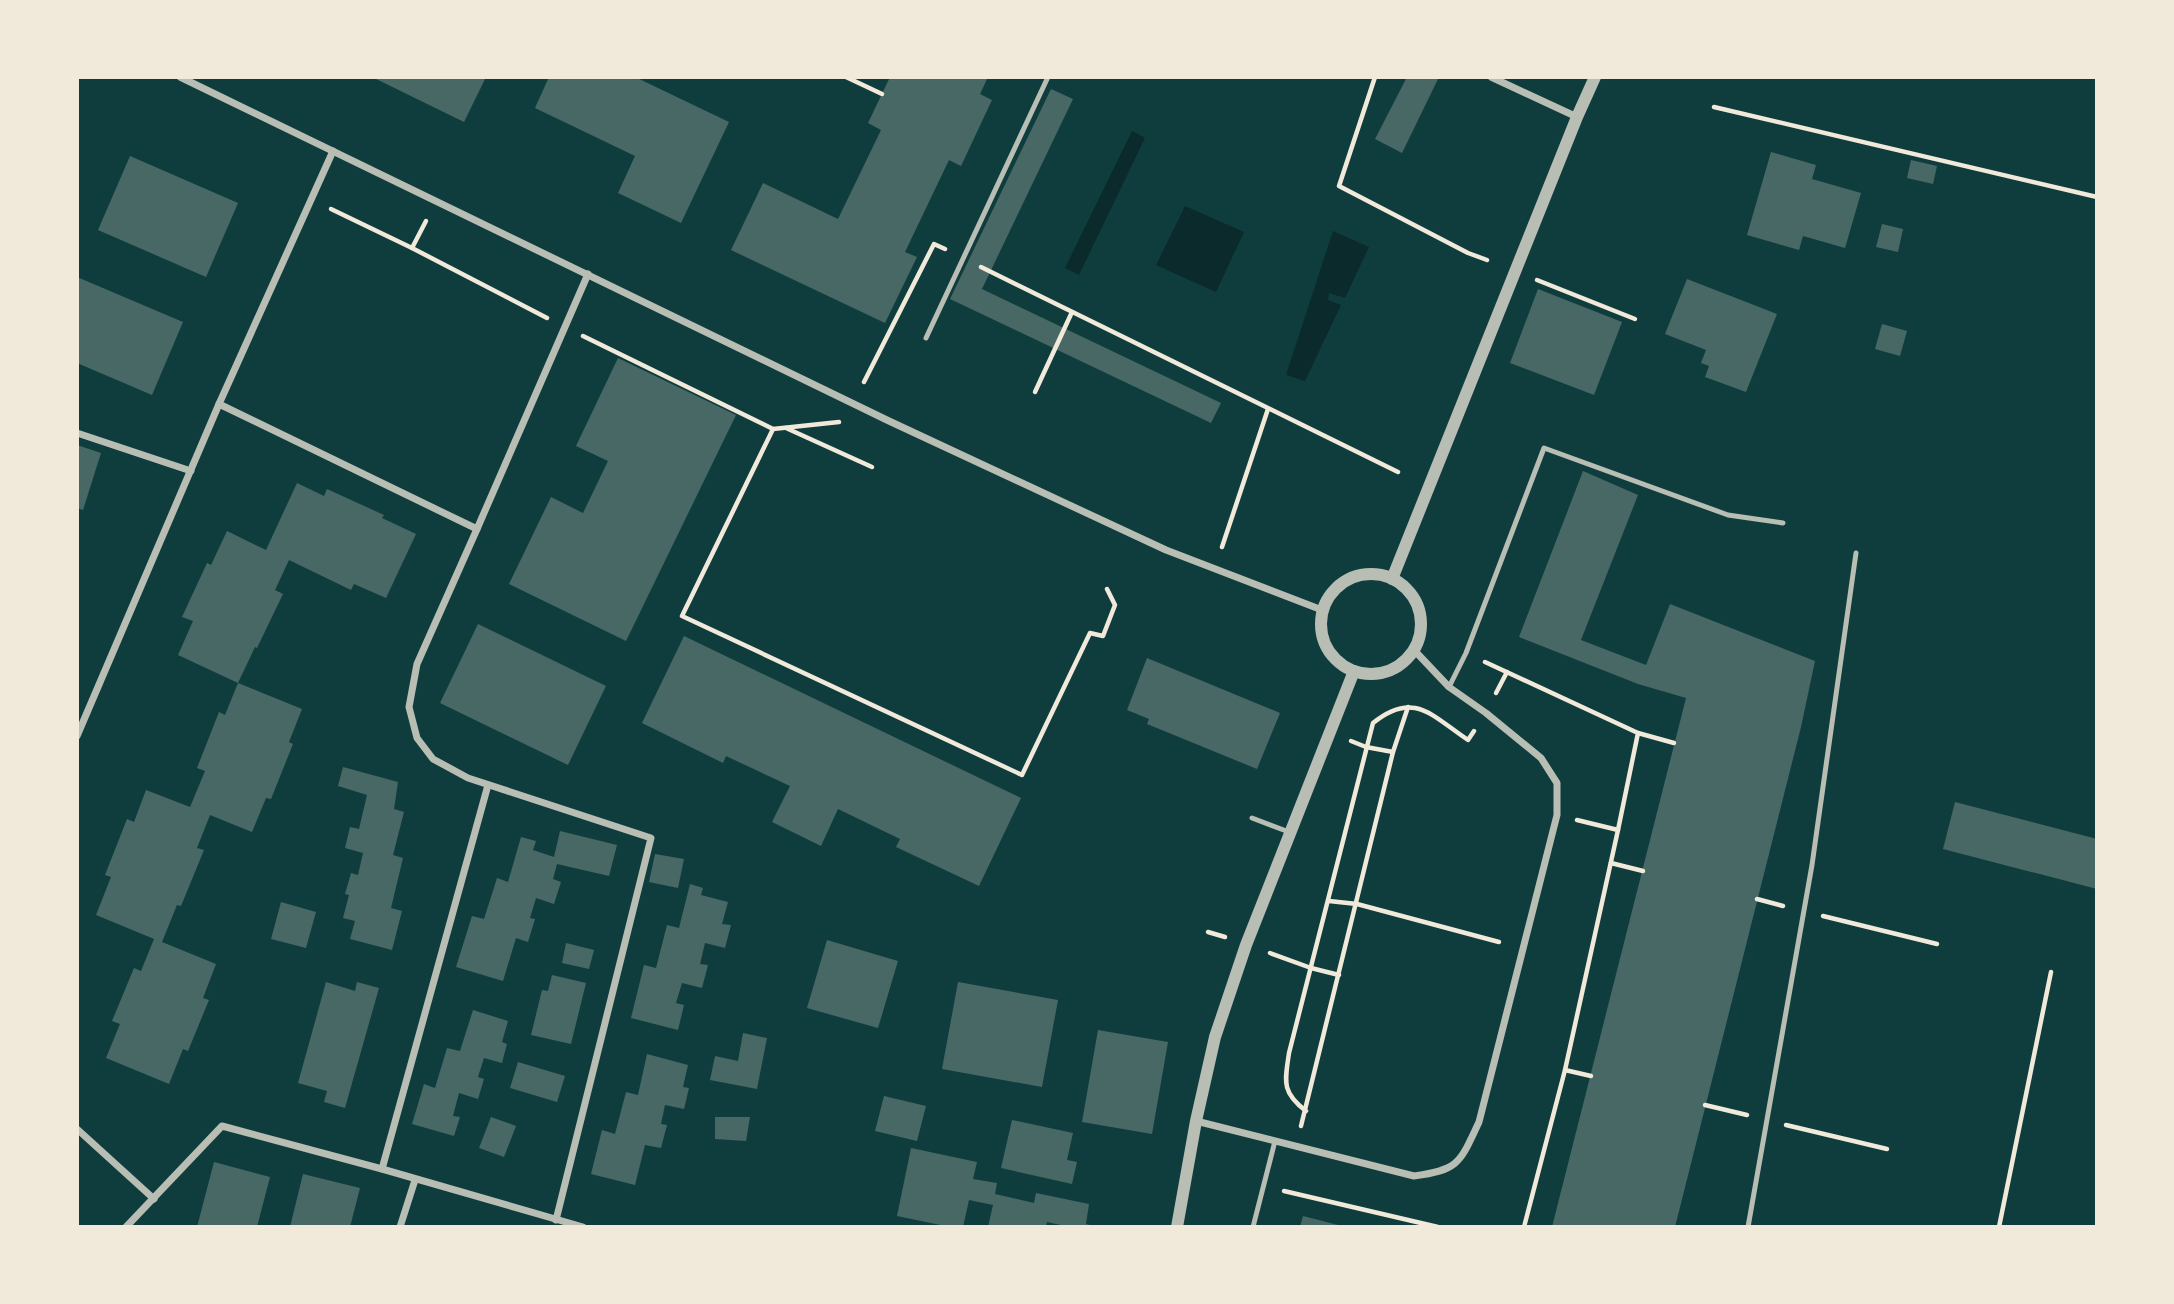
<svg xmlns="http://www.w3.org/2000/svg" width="2174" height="1304" font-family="Lora,serif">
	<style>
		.water { fill: #0a2a2b }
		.building { fill: #486865 }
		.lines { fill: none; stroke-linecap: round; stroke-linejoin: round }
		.path { stroke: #f1e9da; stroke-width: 4.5 }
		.service { stroke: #b8beb3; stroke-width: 5 }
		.minor { stroke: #b8beb3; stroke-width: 7 }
		.tertiary { stroke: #b8beb3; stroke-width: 12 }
	</style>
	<rect width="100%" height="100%" fill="#0f3d3e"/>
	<g class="water">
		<path d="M 1132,131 L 1145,138 L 1079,275 L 1065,268 Z"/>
		<path d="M 1185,206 L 1244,232 L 1216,292 L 1156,265 Z"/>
		<path d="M 1333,231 L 1369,247 L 1345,298 L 1329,293 L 1328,300 L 1341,305 L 1305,381 L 1286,375 Z"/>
	</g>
	<g class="building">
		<path d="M 372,77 L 486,77 L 464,122 Z"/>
		<path d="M 549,77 L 635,77 L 729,122 L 681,223 L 618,193 L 635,156 L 535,108 Z"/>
		<path d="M 890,77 L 988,77 L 980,94 L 992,100 L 961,166 L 949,160 L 905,252 L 917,257 L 885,323 L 731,250 L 763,183 L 838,219 L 881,130 L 868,123 Z"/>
		<path d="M 1407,77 L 1439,77 L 1402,153 L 1375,139 Z"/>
		<path d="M 1051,89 L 1073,99 L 982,289 L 1221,403 L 1211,423 L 950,299 Z"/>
		<path d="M 1771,152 L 1816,165 L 1812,179 L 1861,193 L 1845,248 L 1803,236 L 1799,250 L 1747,235 Z"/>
		<path d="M 130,156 L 238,203 L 206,277 L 98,230 Z"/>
		<path d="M 1911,160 L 1937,166 L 1933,184 L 1907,178 Z"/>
		<path d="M 1882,224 L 1903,229 L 1898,252 L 1876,247 Z"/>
		<path d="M 77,277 L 183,322 L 152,395 L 77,363 Z"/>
		<path d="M 1687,279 L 1777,314 L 1746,392 L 1705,377 L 1709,366 L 1701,363 L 1706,350 L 1665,334 Z"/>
		<path d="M 1538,289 L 1622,322 L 1594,395 L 1510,363 Z"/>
		<path d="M 1882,324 L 1907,331 L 1900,356 L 1875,349 Z"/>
		<path d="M 618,358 L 736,415 L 626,641 L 509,584 L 551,497 L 583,513 L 608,461 L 576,446 Z"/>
		<path d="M 77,445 L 101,453 L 83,510 L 77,508 Z"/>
		<path d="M 1583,471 L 1638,495 L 1581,640 L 1646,665 L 1670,604 L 1815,661 L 1801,727 L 1675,1227 L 1552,1227 L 1686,698 L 1638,684 L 1519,637 Z"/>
		<path d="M 297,483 L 324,496 L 327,489 L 384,515 L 382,518 L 416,534 L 386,598 L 354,584 L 351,590 L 289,560 L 275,590 L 283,594 L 257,648 L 255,647 L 238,683 L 302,709 L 289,742 L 293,744 L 271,799 L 266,798 L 252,832 L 210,815 L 197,848 L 204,850 L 181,906 L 177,905 L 162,942 L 216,964 L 203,998 L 209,1000 L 188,1051 L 183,1049 L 169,1084 L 106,1058 L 120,1024 L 112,1021 L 134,968 L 141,971 L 154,939 L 96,915 L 111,877 L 105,875 L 127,819 L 134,822 L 146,790 L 190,807 L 205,771 L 197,768 L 219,712 L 225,715 L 238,683 L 178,655 L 193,621 L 182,617 L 207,563 L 211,565 L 227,531 L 266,550 Z"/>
		<path d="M 478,624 L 606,686 L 568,765 L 440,703 Z"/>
		<path d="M 684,636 L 1021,798 L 979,886 L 896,847 L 900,839 L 838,809 L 821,846 L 772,822 L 790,786 L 726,756 L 723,763 L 642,723 Z"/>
		<path d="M 1147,658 L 1280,713 L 1257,769 L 1147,724 L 1149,719 L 1127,710 Z"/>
		<path d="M 343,767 L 398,782 L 394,809 L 404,812 L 393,855 L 403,858 L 391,908 L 402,911 L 392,950 L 350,939 L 355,921 L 343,918 L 349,895 L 345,894 L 351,873 L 358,875 L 363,853 L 345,848 L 350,827 L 359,829 L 367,795 L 338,786 Z"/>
		<path d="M 1955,802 L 2097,839 L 2097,889 L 1943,849 Z"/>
		<path d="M 560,831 L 617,845 L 609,876 L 557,864 L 553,879 L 561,882 L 554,904 L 536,898 L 530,918 L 535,919 L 528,942 L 516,938 L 503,981 L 456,967 L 472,916 L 484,919 L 497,878 L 508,882 L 521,837 L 536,841 L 533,850 L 554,857 Z"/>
		<path d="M 655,854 L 684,859 L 678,888 L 649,882 Z"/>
		<path d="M 690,884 L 703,888 L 701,895 L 728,902 L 722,924 L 731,925 L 725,948 L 705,943 L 700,964 L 708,965 L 702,988 L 682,983 L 676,1003 L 684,1005 L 678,1030 L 631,1018 L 644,965 L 656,968 L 667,925 L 679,928 Z"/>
		<path d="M 281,902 L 316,912 L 306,948 L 271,939 Z"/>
		<path d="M 827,940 L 898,961 L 878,1028 L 807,1008 Z"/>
		<path d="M 566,943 L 594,950 L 589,969 L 562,963 Z"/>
		<path d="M 552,975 L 586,983 L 571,1044 L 531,1035 L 542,990 L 548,991 Z"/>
		<path d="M 326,982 L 355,991 L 357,982 L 379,988 L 345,1108 L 324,1102 L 327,1091 L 298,1083 Z"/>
		<path d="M 958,982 L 1058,1000 L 1042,1087 L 942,1069 Z"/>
		<path d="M 473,1010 L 508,1021 L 502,1042 L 507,1044 L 502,1063 L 484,1058 L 478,1077 L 484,1079 L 478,1099 L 459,1093 L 453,1116 L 460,1117 L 454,1136 L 412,1124 L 424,1084 L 435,1088 L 447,1048 L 460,1051 Z"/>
		<path d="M 1098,1030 L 1168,1042 L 1152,1134 L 1082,1122 Z"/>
		<path d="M 743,1033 L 767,1038 L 757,1089 L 710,1080 L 715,1056 L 738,1061 Z"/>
		<path d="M 647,1054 L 688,1065 L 683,1087 L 689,1088 L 684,1109 L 665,1105 L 661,1124 L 667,1125 L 661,1148 L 645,1145 L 635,1185 L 591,1174 L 602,1130 L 615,1134 L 626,1092 L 638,1095 Z"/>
		<path d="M 518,1062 L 565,1076 L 557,1102 L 510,1088 Z"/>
		<path d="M 884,1096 L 926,1106 L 917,1141 L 875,1131 Z"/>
		<path d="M 491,1117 L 516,1126 L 504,1157 L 479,1148 Z"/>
		<path d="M 715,1117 L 750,1117 L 746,1141 L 715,1139 Z"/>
		<path d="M 1012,1120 L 1073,1133 L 1067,1160 L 1077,1162 L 1072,1184 L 1001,1168 Z"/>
		<path d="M 911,1148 L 977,1162 L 973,1179 L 997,1183 L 995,1194 L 1034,1203 L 1036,1193 L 1089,1204 L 1086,1224 L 1097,1227 L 1070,1227 L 1047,1222 L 1046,1227 L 988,1227 L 993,1205 L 969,1200 L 963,1227 L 950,1227 L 897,1216 Z"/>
		<path d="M 214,1162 L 270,1177 L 257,1227 L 197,1227 Z"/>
		<path d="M 303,1174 L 360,1188 L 350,1227 L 290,1227 Z"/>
		<path d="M 1303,1216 L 1342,1226 L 1342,1227 L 1300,1227 Z"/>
	</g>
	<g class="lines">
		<g class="path">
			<path d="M 846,77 L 882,94"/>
			<path d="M 1375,77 L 1339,186 L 1468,253 L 1487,260"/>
			<path d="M 1714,107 L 2097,197"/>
			<path d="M 331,209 L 412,248 L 426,221"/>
			<path d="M 412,248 L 547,318"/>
			<path d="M 981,267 L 1398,472"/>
			<path d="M 1537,280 L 1635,319"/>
			<path d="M 583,336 L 773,429 L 839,422"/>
			<path d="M 864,382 L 934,244 L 945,249"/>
			<path d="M 1035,392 L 1072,312"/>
			<path d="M 786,428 L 872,467"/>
			<path d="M 773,429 L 682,616 L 1022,775 L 1090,633 L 1103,636 L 1115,605 L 1107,589"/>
			<path d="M 1222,547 L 1268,409"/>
			<path d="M 1485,662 L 1638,733 L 1618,830"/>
			<path d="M 1496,693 L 1507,672"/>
			<path d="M 1638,733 L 1674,743"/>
			<path d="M 1351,741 L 1366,747 L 1393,752"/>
			<path d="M 1611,863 L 1643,871"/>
			<path d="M 1757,899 L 1783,906"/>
			<path d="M 1329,901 L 1357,904 L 1499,942"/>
			<path d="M 1823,916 L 1937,944"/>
			<path d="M 1208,932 L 1225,937"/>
			<path d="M 1270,953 L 1311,968 L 1339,975"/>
			<path d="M 1565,1070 L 1591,1076"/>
			<path d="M 1705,1105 L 1747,1115"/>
			<path d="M 1306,1111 C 1281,1092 1285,1081 1289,1053 L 1373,723 C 1414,690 1432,716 1468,740 L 1474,731"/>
			<path d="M 1786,1125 L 1887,1149"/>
			<path d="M 1301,1126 L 1393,752 L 1408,707"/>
			<path d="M 1284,1191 L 1438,1227"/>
			<path d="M 1524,1227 L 1565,1070 L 1618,830 L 1577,820"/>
			<path d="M 1999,1227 L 2051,972"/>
		</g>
		<g class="service">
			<path d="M 926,338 L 1048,77"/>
			<path d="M 1449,687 L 1466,653 L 1544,448 L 1728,515 L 1783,523"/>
			<path d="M 1252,818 L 1289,832"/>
			<path d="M 1253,1227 L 1275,1141"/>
			<path d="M 1748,1227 L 1812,865 L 1856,553"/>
		</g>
		<g class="minor">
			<path d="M 180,77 L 889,421 L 1166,550 L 1322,610"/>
			<path d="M 1491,77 L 1577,117"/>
			<path d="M 333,151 L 219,404 L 477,529 L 588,274"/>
			<path d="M 77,433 L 191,471"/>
			<path d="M 477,529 L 417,664 L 409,707 L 417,738 L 433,759 L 468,778 L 651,838 L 556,1220"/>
			<path d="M 77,736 L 219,404"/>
			<path d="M 1196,1121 L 1414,1176 C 1460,1170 1460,1162 1479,1122 L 1557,815 L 1557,783 L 1541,758 L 1486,713 L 1449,687 L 1414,650"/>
			<path d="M 77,1129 L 154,1199"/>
			<path d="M 382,1169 L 488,785"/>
			<path d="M 126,1227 L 222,1126 L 382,1169 L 583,1227"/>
			<path d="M 400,1227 L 415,1180"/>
		</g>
		<g class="tertiary">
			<circle cx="1371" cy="624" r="50"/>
			<path d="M 1392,579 L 1577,117 L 1595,77"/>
			<path d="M 1177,1227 L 1196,1121 L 1215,1037 L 1246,945 L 1354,671"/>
		</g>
	</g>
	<rect width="2174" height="1304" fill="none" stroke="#f1e9da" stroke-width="158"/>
</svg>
